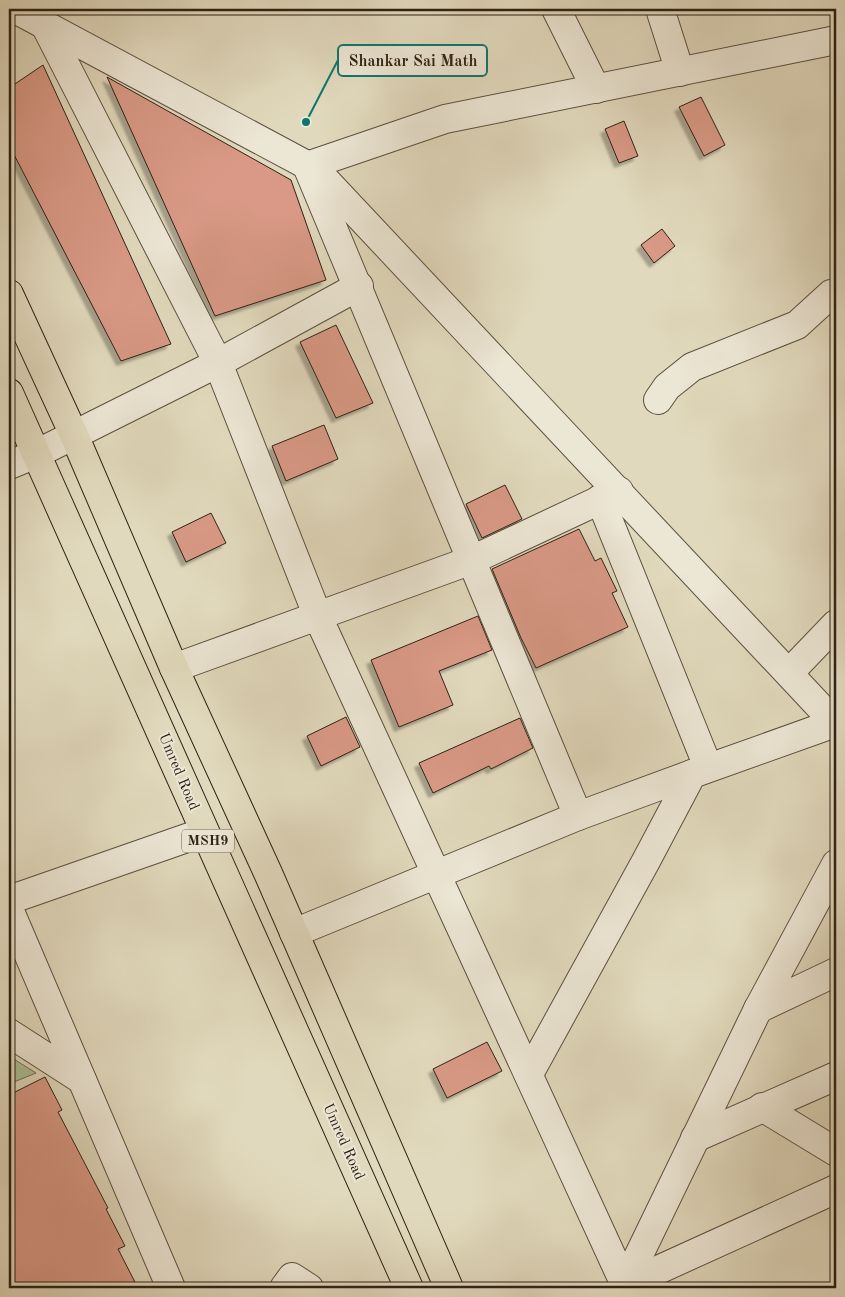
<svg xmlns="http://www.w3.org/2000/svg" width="845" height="1297" font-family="'Old Standard TT',serif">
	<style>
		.green { fill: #acc096; stroke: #6d7056 }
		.building { fill: #d99986; stroke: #2e2115; filter: url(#shadow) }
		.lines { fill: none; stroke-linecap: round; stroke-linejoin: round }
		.minor-casing { stroke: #5b4f3f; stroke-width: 30 }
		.primary-casing { stroke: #2e2115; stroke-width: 30 }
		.minor { stroke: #ece6d4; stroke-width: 28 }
		.primary { stroke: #e1d9bd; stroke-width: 28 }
		.labels { text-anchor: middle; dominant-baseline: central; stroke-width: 4; stroke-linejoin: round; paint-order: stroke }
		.shield { fill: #ece6d4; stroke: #675c4e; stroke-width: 1 }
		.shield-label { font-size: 14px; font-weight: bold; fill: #2e2115 }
		.street-label { font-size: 15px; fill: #2e2115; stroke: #ece6d4 }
		.leader { fill: none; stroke: #0f766e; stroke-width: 2 }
		.callout-dot { fill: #0f766e; stroke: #ece6d4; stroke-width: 2 }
		.callout { fill: #ece6d4; stroke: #0f766e; stroke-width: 2 }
		.callout-label { font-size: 16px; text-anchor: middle; font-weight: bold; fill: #2e2115 }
	</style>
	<defs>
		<filter id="shadow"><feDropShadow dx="-4.5" dy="4.5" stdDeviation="1" flood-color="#0004"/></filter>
	</defs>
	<rect width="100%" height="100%" fill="#e1d9bd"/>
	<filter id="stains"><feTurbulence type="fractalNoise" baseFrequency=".004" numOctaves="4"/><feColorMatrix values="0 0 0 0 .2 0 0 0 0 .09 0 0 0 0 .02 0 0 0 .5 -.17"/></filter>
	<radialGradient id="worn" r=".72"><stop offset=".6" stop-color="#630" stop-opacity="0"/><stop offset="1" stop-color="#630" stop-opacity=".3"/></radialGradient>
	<path class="green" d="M 9,1056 L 36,1073 L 9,1084 Z"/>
	<g class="building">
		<path d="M 43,65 L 171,344 L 121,361 L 9,145 L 9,88 Z"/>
		<path d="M 107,77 L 291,180 L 326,280 L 215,316 Z"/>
		<path d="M 701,97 L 725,145 L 704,156 L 679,107 Z"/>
		<path d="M 624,121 L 638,156 L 619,163 L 605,129 Z"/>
		<path d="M 662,229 L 675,246 L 654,263 L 641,245 Z"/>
		<path d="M 336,325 L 373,403 L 336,418 L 300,342 Z"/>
		<path d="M 324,425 L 338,459 L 286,481 L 272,446 Z"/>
		<path d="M 505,485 L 522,519 L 482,538 L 466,504 Z"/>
		<path d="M 211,513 L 226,543 L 186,562 L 172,532 Z"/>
		<path d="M 579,529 L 595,561 L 601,558 L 617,591 L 612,593 L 628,627 L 536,668 L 521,638 L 492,569 Z"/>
		<path d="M 478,616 L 492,650 L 439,671 L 453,705 L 399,727 L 371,660 Z"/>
		<path d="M 346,717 L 360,747 L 321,766 L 307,736 Z"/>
		<path d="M 520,718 L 533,748 L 491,769 L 489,766 L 433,793 L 419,763 Z"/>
		<path d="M 487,1042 L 502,1071 L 447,1098 L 433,1069 Z"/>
		<path d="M 45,1077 L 62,1110 L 58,1112 L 108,1208 L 106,1209 L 125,1246 L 118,1249 L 138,1288 L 9,1288 L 9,1095 Z"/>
	</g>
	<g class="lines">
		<g class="minor-casing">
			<g id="minor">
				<path d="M 15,9 L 316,170 L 836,724"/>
				<path d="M 556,9 L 596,89"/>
				<path d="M 660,9 L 680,72"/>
				<path d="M 44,23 L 218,363 L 318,617 L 625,1285 L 836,1189"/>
				<path d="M 658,400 L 667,387 L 692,367 L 797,325 L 831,294 L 836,298"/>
				<path d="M 9,465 L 36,454 L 218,363 L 359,286"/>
				<path d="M 600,499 L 708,767"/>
				<path d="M 174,668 L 472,560 L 619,491"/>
				<path d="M 789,673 L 836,624"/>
				<path d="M 692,774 L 578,816 L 307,166 L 445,119 L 836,40"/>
				<path d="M 836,864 L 758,1009 L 836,972"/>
				<path d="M 9,900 L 204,832"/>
				<path d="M 9,909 L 171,1288"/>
				<path d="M 294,933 L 578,816"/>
				<path d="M 9,1033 L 82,1080"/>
				<path d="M 529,1074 L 646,861 L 692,774 L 835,723"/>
				<path d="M 762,1107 L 836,1152"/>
				<path d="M 695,1138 L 836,1076"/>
				<path d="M 284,1288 L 292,1277 L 309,1288"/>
				<path d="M 623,1288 L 758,1009"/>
			</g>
		</g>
		<g class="primary-casing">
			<g id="primary">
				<path d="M 9,294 L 74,435 L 174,668 L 268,873 L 449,1288"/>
				<path d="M 9,393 L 409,1288"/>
			</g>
		</g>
		<use href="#minor" class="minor"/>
		<use href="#primary" class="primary"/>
	</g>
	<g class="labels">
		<rect class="shield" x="182" y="829.5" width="52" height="23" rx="4"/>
		<g class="shield-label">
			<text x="208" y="841">MSH9</text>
		</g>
		<g class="street-label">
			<text transform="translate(178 772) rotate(67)">Umred Road</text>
			<text transform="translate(343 1142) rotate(66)">Umred Road</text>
		</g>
	</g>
	<path class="leader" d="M306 122L338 60"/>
	<circle class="callout-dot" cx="306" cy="122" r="5"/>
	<rect class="callout" x="338" y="45" width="149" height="31" rx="5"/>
	<g class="callout-label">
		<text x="413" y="66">Shankar Sai Math</text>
	</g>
	<rect width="845" height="1297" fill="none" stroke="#e1d9bd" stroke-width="30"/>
	<rect x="10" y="10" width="825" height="1277" fill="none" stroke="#2e2115" stroke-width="2.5"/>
	<rect x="15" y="15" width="815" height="1267" fill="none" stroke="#2e2115"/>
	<rect width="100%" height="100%" filter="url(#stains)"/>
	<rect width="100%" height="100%" fill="url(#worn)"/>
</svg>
